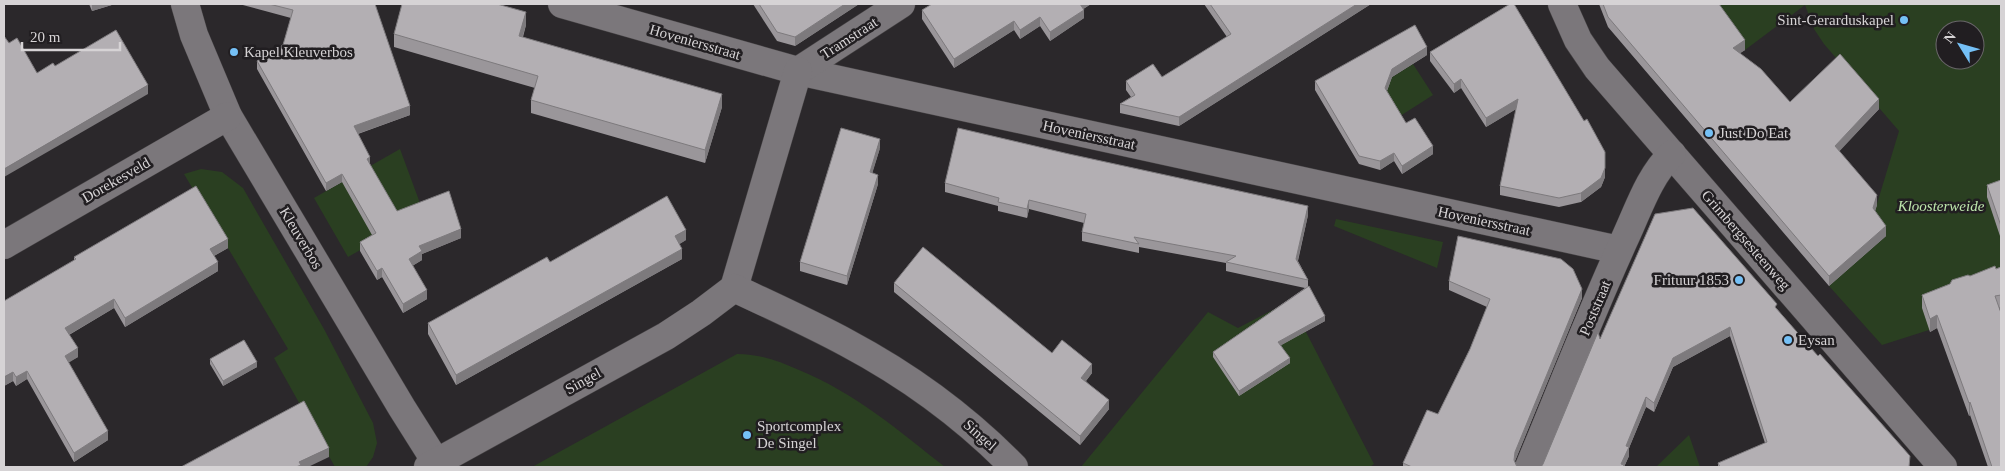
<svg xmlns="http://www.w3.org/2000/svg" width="2005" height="471" font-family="'Times New Roman',serif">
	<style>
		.green { fill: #2a3f21; fill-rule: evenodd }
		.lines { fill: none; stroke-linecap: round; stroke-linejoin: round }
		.minor-casing { stroke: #464345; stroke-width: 29 }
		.minor { stroke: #7b777b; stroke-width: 28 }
		.wall { fill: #9a969a }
		.shaded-wall { fill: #7d7a7d }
		.building { fill: #b3afb3; stroke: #7d7a7d }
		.poi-dot { fill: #75c0f6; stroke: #211e21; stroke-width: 2 }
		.labels { text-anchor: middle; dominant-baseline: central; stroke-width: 5; stroke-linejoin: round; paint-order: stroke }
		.poi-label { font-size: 15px; fill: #d6d3d5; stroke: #211e21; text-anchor: start }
		.street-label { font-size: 15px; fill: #d6d3d5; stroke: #211e21 }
		.park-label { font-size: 15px; font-style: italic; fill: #bde6ac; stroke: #211e21 }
	</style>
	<rect width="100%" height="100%" fill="#2b282b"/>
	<g class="green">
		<path d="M 1716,4 L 2001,4 L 2001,280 L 1929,330 L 1882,345 L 1829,286 L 1886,236 L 1873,217 L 1899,131 L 1824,44 L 1814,29 L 1805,5 L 1745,50 ZM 1945,30 L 1975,30 L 1975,60 L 1945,60 Z"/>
		<path d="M 1413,64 L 1433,95 L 1397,118 L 1378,86 Z"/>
		<path d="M 400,149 L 424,214 L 348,257 L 314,198 Z"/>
		<path d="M 201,169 L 222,172 L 243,188 L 324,329 L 373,423 L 377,443 L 373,457 L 366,467 L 335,467 L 274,358 L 288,349 L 184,174 Z"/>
		<path d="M 1336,219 L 1443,242 L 1437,268 L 1334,226 Z"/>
		<path d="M 1290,301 L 1374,464 L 1370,467 L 1081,467 L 1208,312 L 1238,328 Z"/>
		<path d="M 737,354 C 760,354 778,361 799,370 C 855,393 898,430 945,467 L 532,467 Z"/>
		<path d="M 1689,435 L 1700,467 L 1656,467 Z"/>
	</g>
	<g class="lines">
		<g class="minor-casing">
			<g id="minor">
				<path d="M 185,4 L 194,35 L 228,116 L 402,408 L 436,462"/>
				<path d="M 562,4 L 798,71 L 1619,250"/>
				<path d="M 1562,4 L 1578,40 L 1597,68 L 1943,467"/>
				<path d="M 798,71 L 901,4"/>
				<path d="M 4,245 L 228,116"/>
				<path d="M 734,288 L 798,71"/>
				<path d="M 428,467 L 666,336 L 701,313 L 734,288 C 772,306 810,323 847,343 C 909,376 965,417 1014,467"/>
				<path d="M 1529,467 C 1561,390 1591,312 1626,236 C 1639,208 1649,176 1672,154"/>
			</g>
		</g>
		<use href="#minor" class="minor"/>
	</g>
	<g class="wall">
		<path d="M 89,4 L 115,4 L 92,11 Z"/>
		<path d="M 239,4 L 375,4 L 410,115 L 358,134 L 370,165 L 397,211 L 461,238 L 422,254 L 422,260 L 412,266 L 427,299 L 403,313 L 382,277 L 377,280 L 360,251 L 360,242 L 372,235 L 342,182 L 326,191 L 257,69 L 257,61 L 283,45 L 291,18 Z"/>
		<path d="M 753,4 L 859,4 L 795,46 L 777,41 Z"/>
		<path d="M 932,4 L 1091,4 L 1083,9 L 1084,18 L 1050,41 L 1040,26 L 1020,39 L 1014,30 L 954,68 L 922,19 L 922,10 Z"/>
		<path d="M 1204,4 L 1371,4 L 1179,126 L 1120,113 L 1120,104 L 1131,97 L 1126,90 L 1126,81 L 1162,77 L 1227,37 Z"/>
		<path d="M 1510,4 L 1605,177 L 1601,187 L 1581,202 L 1559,207 L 1500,195 L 1500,186 L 1516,109 L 1486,127 L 1461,88 L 1454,93 L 1430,61 L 1430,52 Z"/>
		<path d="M 1599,4 L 1719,4 L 1745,50 L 1740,53 L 1790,102 L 1879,109 L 1839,151 L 1877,205 L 1875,211 L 1886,236 L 1829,286 L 1608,27 Z"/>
		<path d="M 526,25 L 523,37 L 722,107 L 705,163 L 531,113 L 531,100 L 535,88 L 394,47 L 394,34 Z"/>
		<path d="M 1427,55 L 1392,77 L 1387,91 L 1406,123 L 1433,154 L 1402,174 L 1394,161 L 1380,170 L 1359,164 L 1315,90 L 1315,81 Z"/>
		<path d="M 880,148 L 872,173 L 878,184 L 847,285 L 800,271 L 800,262 Z"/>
		<path d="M 2001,180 L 2001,239 L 1987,197 L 1987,185 Z"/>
		<path d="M 945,183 L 1308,215 L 1298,261 L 1308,280 L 1308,287 L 1325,321 L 1281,345 L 1290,363 L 1239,396 L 1213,357 L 1213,352 L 1305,288 L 1226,271 L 1226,263 L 1139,247 L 1139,253 L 1082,241 L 1082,232 L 1084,223 L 1029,209 L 1027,218 L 998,211 L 998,206 L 945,192 Z"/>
		<path d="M 686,240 L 679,244 L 682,259 L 456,385 L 428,334 L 428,323 L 550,262 Z"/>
		<path d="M 228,248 L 214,256 L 218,271 L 125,327 L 114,308 L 69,335 L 78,357 L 68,362 L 108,440 L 74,462 L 27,379 L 16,386 L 13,381 L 4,386 L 74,260 L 74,257 Z"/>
		<path d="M 2001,267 L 2001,307 L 1999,308 L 2001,467 L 1988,467 L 1970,415 L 1969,416 L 1937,328 L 1930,332 L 1922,308 L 1922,295 L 1970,276 Z"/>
		<path d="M 1449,281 L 1582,298 L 1515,461 L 1517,467 L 1403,467 L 1403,463 L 1438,414 L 1470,349 L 1487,307 L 1449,290 Z"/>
		<path d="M 894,283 L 1052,353 L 1092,373 L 1086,381 L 1109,409 L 1080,445 L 894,292 Z"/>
		<path d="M 1777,309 L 1910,467 L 1718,467 L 1718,463 L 1765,443 L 1730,336 L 1673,367 L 1654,412 L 1646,407 L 1629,448 L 1629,456 L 1624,467 L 1543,464 L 1600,339 Z"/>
		<path d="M 210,359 L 257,367 L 223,386 L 210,364 Z"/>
	</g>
	<g class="shaded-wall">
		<path d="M 92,4 L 115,4 L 92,11 Z"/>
		<path d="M 845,4 L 859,4 L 795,46 L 795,37 Z"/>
		<path d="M 1079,4 L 1091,4 L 1079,12 Z"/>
		<path d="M 1357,4 L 1371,4 L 1179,126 L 1179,117 Z"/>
		<path d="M 1084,10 L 1084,18 L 1050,41 L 1050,32 Z"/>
		<path d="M 526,12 L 526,25 L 519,48 L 519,36 Z"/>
		<path d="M 1040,17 L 1040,26 L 1020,39 L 1020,30 Z"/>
		<path d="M 1014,21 L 1014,30 L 954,68 L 954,59 Z"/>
		<path d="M 1745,40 L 1745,50 L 1733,58 L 1733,48 Z"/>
		<path d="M 1427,47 L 1427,55 L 1392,77 L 1385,96 L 1385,88 L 1392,69 Z"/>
		<path d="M 1461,79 L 1461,88 L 1454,93 L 1454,84 Z"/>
		<path d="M 148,85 L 148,94 L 4,177 L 4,169 Z"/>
		<path d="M 722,94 L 722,107 L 705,163 L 705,150 Z"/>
		<path d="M 1518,99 L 1518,108 L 1486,127 L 1486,118 Z"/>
		<path d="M 1879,99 L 1879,109 L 1835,156 L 1835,146 Z"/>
		<path d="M 410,106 L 410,115 L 354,135 L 354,126 Z"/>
		<path d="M 880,139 L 880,148 L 870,181 L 870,172 Z"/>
		<path d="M 1433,146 L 1433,154 L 1402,174 L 1402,166 Z"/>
		<path d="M 1394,153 L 1394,161 L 1380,170 L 1380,161 Z"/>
		<path d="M 370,157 L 370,166 L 367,159 Z"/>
		<path d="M 1605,168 L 1605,177 L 1601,187 L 1581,202 L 1581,193 Z"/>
		<path d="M 342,174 L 342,182 L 326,191 L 326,183 Z"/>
		<path d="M 878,175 L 878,184 L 847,285 L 847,276 Z"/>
		<path d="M 1877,195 L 1877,205 L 1873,217 L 1873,208 Z"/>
		<path d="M 1029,200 L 1029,209 L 1027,218 L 1027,209 Z"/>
		<path d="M 1308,206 L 1308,215 L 1296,268 L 1296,259 Z"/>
		<path d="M 1886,226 L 1886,236 L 1829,286 L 1829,276 Z"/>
		<path d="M 461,229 L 461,238 L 422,254 L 422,260 L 409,268 L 409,259 L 419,246 Z"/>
		<path d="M 686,230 L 686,240 L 675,247 L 675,236 Z"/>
		<path d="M 228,239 L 228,248 L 210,258 L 210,249 Z"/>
		<path d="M 682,249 L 682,259 L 456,385 L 456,375 Z"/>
		<path d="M 218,262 L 218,271 L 125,327 L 125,318 Z"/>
		<path d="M 382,268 L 382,277 L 377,280 L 377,271 Z"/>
		<path d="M 1582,289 L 1582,298 L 1515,461 L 1514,467 L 1515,452 Z"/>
		<path d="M 427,290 L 427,299 L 403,313 L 403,304 Z"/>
		<path d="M 114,299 L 114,308 L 65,337 L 65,328 Z"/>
		<path d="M 1937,315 L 1937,328 L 1930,332 L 1930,319 Z"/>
		<path d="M 1325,316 L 1325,321 L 1278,347 L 1278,342 Z"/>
		<path d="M 1730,327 L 1730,336 L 1673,367 L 1654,412 L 1654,403 L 1673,358 Z"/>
		<path d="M 78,348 L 78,357 L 65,365 L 65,356 Z"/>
		<path d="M 1290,358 L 1290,363 L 1239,396 L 1239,391 Z"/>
		<path d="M 257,362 L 257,367 L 223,386 L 223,381 Z"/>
		<path d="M 1092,364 L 1092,373 L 1081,387 L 1081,378 Z"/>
		<path d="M 27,371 L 27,379 L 16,386 L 16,377 Z"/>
		<path d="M 13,372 L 13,381 L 4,386 L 4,377 Z"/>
		<path d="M 1646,397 L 1646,407 L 1629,448 L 1629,456 L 1624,467 L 1621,467 L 1621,464 L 1626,446 Z"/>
		<path d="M 1109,400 L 1109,409 L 1080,445 L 1080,436 Z"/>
		<path d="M 1970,402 L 1970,415 L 1969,416 L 1969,403 Z"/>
		<path d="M 108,431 L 108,440 L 74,462 L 74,453 Z"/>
		<path d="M 329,448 L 329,457 L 308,467 L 296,467 L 299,462 Z"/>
	</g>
	<g class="building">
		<path d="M 269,4 L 375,4 L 410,106 L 354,126 L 370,157 L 367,159 L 397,211 L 449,191 L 461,229 L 419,246 L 422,251 L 409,259 L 427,290 L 403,304 L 382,268 L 377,271 L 360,242 L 376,233 L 342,174 L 326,183 L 257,61 L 283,45 L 293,10 Z"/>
		<path d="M 402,4 L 497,4 L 526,12 L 519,36 L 722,94 L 705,150 L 531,100 L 538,76 L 394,34 Z"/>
		<path d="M 759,4 L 845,4 L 795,37 L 777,32 Z"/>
		<path d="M 932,4 L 1080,4 L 1084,10 L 1050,32 L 1040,17 L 1020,30 L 1014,21 L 954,59 L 922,10 Z"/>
		<path d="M 1210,4 L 1357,4 L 1179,117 L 1120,104 L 1135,95 L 1126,81 L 1153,64 L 1162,77 L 1231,34 Z"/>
		<path d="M 1510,4 L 1514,4 L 1584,121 L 1587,119 L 1605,152 L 1605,168 L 1601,178 L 1581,193 L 1559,198 L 1500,186 L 1518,99 L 1486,118 L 1461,79 L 1454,84 L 1430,52 Z"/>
		<path d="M 1603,4 L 1719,4 L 1745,40 L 1733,48 L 1761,69 L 1790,102 L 1840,54 L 1879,99 L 1835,146 L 1877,195 L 1873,208 L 1886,226 L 1829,276 L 1608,17 Z"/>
		<path d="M 1415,25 L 1427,47 L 1392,69 L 1385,88 L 1406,123 L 1415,118 L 1433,146 L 1402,166 L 1394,153 L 1380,161 L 1359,156 L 1315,81 Z"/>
		<path d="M 116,30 L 148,85 L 4,169 L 4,36 L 9,43 L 17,38 L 37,73 L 53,63 L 55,66 Z"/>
		<path d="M 841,128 L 880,139 L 870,172 L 878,175 L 847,276 L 800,262 Z"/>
		<path d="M 958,128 L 1069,154 L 1308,206 L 1296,259 L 1308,280 L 1226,262 L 1236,256 L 1134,237 L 1139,244 L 1082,232 L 1086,214 L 1029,200 L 1027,209 L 998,202 L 999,198 L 945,183 Z"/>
		<path d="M 2001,180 L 2001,226 L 1987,185 Z"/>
		<path d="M 196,186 L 228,239 L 210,249 L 218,262 L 125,318 L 114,299 L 65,328 L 78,348 L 65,356 L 108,431 L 74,453 L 27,371 L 16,377 L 13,372 L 4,377 L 4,301 L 76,259 L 74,257 Z"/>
		<path d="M 667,196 L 686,230 L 675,236 L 682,249 L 456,375 L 428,323 L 547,257 L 550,262 Z"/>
		<path d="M 1693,208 L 1777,304 L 1775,307 L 1818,356 L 1820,354 L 1910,456 L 1909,467 L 1720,467 L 1718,463 L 1767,442 L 1730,327 L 1673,358 L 1654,403 L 1646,397 L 1626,446 L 1629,447 L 1621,464 L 1624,465 L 1623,467 L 1541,467 L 1543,464 L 1598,332 L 1600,339 L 1655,214 Z"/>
		<path d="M 1458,236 L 1561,259 L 1573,269 L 1582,289 L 1515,452 L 1514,460 L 1517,467 L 1412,467 L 1403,463 L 1427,410 L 1438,414 L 1470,349 L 1490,299 L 1449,281 Z"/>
		<path d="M 923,247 L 1052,353 L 1062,340 L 1092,364 L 1081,378 L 1109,400 L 1080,436 L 894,283 Z"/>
		<path d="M 1995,266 L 1996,269 L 2001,267 L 2001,295 L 1995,296 L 2001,313 L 2001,467 L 1992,467 L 1970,402 L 1969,403 L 1937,315 L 1930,319 L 1922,295 L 1950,284 L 1952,280 L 1968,275 L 1970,276 Z"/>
		<path d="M 1309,286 L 1325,316 L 1278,342 L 1290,358 L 1239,391 L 1213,352 Z"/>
		<path d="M 244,340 L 257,362 L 223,381 L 210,359 Z"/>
		<path d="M 304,401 L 329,448 L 299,462 L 301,465 L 296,467 L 181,467 Z"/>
	</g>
	<g class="poi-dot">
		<circle cx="1904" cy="20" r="5"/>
		<circle cx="234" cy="52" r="5"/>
		<circle cx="1709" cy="133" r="5"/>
		<circle cx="1739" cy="280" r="5"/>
		<circle cx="1788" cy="340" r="5"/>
		<circle cx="747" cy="435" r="5"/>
	</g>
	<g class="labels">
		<g class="poi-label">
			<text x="1894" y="20" text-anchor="end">Sint-Gerarduskapel</text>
			<text x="244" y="52">Kapel Kleuverbos</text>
			<text x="1719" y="133">Just Do Eat</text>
			<text x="1729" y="280" text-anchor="end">Frituur 1853</text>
			<text x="1798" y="340">Eysan</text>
			<text x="757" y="426">Sportcomplex<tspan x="757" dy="17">De Singel</tspan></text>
		</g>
		<g class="street-label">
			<text transform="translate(849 38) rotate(-33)">Tramstraat</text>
			<text transform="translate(695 42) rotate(16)">Hoveniersstraat</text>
			<text transform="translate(1089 135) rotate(12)">Hoveniersstraat</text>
			<text transform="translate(116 180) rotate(-30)">Dorekesveld</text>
			<text transform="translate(1484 221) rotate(12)">Hoveniersstraat</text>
			<text transform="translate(301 238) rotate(59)">Kleuverbos</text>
			<text transform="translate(1746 240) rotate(49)">Grimbergsesteenweg</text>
			<text transform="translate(1595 308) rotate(-67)">Poststraat</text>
			<text transform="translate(583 381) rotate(-29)">Singel</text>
			<text transform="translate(980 435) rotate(42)">Singel</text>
		</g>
		<g class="park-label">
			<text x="1941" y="206">Kloosterweide</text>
		</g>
	</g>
	<rect width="2005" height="471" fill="none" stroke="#d6d3d5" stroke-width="10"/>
	<g transform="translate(1960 45) rotate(307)"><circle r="24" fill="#211e21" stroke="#696669"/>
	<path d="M0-4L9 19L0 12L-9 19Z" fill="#75c0f6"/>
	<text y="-8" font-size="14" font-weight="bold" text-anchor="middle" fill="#d6d3d5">N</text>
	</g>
	<path d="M22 42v8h98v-8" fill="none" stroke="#d6d3d5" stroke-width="2.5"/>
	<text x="30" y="42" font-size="15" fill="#d6d3d5" stroke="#211e21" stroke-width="4" paint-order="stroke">20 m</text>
</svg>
